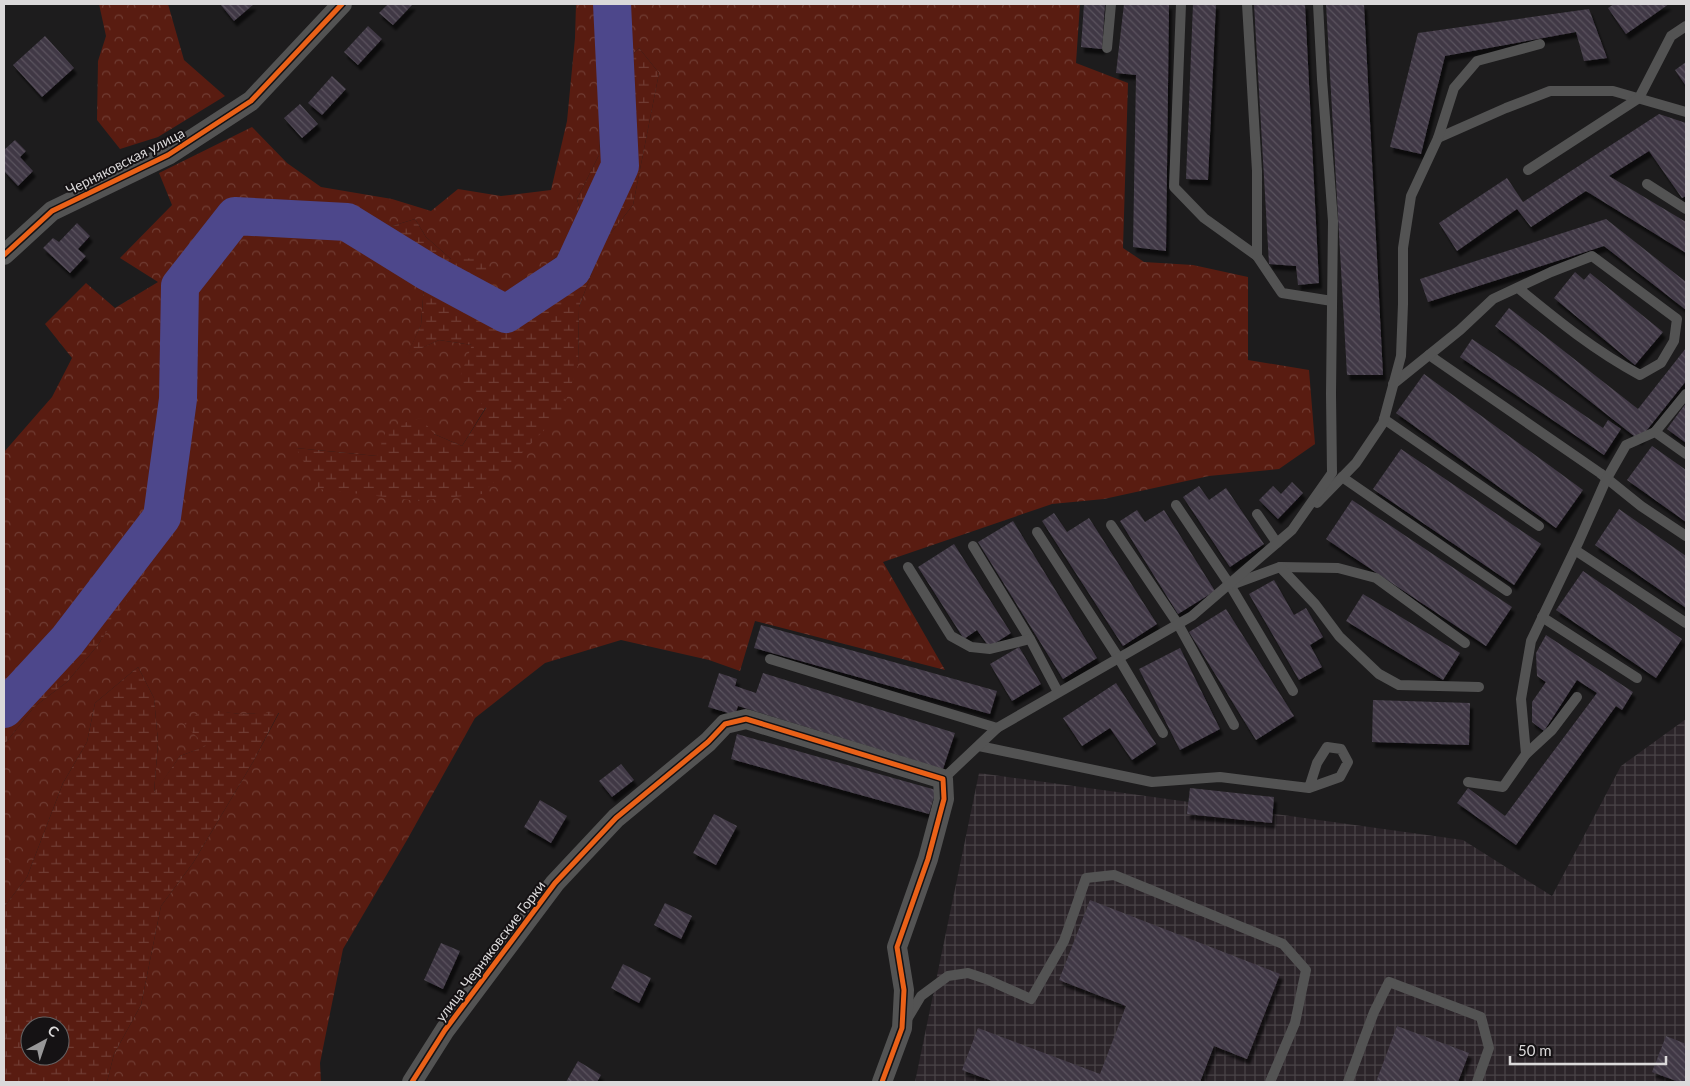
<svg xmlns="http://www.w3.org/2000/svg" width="1690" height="1086" font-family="Lato,sans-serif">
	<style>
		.industrial { fill: url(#industrial-grid) }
		.forest { fill: url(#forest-crowns); fill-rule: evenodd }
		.wetland { fill: url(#wetland-marsh); fill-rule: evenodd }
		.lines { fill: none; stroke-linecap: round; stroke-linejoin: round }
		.river { stroke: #4d478b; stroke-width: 38 }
		.building { fill: url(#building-back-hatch); filter: url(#shadow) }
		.service { stroke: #535353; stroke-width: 10 }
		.minor { stroke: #535353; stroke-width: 20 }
		.cycleway-casing { stroke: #151214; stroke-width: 8 }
		.cycleway { stroke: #ea6118; stroke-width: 5 }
		.labels { text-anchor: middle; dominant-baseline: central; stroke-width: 4; stroke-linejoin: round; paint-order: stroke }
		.street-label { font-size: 14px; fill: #dbd9da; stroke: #151214 }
	</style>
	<defs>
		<pattern id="industrial-grid" width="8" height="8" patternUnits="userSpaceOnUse" patternTransform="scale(1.25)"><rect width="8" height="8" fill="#2b2429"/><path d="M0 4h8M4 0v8" fill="none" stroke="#494347"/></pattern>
		<pattern id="forest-crowns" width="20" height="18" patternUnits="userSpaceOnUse" patternTransform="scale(1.25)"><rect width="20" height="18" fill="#591c11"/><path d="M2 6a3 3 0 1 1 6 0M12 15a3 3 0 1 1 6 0" fill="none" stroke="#703c33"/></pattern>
		<pattern id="wetland-marsh" width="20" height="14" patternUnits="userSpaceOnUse" patternTransform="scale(1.25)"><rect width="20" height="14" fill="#591c11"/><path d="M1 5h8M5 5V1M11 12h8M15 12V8" fill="none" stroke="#703c33"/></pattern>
		<pattern id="building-back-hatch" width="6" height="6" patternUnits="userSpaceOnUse" patternTransform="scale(1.25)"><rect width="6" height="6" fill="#403845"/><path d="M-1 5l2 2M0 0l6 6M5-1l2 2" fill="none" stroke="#5b545f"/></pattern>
		<filter id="shadow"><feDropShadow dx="3" dy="5.5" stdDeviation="1" flood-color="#0009"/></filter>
	</defs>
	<rect width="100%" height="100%" fill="#1d1c1d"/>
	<path class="industrial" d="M 1686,719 L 1686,1082 L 915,1082 L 979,773 L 1463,840 L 1552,896 L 1621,766 Z"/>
	<g class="forest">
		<path d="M 99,4 L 168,4 L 184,60 L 225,96 L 158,137 L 120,149 L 97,120 L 98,61 L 106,36 Z"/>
		<path d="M 576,4 L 1080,4 L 1076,63 L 1128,83 L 1123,248 L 1144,262 L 1193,265 L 1248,277 L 1248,360 L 1309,370 L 1315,444 L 1279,469 L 1209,476 L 1104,499 L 1052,504 L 883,562 L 945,670 L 755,621 L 740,671 L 709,660 L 621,640 L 545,663 L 475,718 L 407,840 L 343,949 L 320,1063 L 321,1082 L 107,1082 L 114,1054 L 141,1005 L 161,906 L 193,863 L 253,762 L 279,713 L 240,714 L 204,710 L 207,746 L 180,756 L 154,794 L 158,742 L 154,698 L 138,667 L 95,703 L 87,742 L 63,783 L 27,877 L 4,907 L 4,745 L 34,707 L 67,682 L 98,645 L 127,598 L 162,517 L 67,641 L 4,687 L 4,452 L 52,397 L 72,358 L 45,324 L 86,283 L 115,308 L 158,282 L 120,258 L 172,205 L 159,173 L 252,127 L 287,163 L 321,187 L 392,199 L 431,211 L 458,189 L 501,196 L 551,190 L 567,121 L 575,38 ZM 639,48 L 659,73 L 633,205 L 603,243 L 579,307 L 578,365 L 418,501 L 296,448 L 377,456 L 434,434 L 462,446 L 486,407 L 472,345 L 439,340 L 408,354 L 421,325 L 424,285 L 352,237 L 371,224 L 392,226 L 415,219 L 426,237 L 451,259 L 489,289 L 518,289 L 555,258 L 583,222 L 577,199 L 599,155 L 602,85 Z"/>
	</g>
	<g class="wetland">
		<path d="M 639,48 L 659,73 L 633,205 L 603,243 L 579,307 L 578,365 L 562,412 L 482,494 L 418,501 L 319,489 L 296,448 L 377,456 L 387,428 L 421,418 L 434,434 L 462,446 L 486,408 L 458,382 L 472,345 L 439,340 L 407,355 L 421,325 L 424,285 L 352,237 L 371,224 L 392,226 L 415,219 L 426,237 L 451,259 L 485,258 L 489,289 L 518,289 L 555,258 L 583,222 L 577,199 L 599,155 L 602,85 Z"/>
		<path d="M 162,517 L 167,538 L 98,645 L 67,682 L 34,707 L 4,745 L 4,687 L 5,685 L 67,641 Z"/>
		<path d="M 138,667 L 154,698 L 158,742 L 154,793 L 180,756 L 206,746 L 184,724 L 204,709 L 240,714 L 279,712 L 253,762 L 193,863 L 161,906 L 141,1005 L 114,1054 L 107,1082 L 4,1082 L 4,907 L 27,877 L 63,783 L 87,742 L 95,703 ZM 30,1026 L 60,1026 L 60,1056 L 30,1056 Z"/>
	</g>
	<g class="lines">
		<path class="river" d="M 4,709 L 67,641 L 162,517 L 178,399 L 180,286 L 235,216 L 347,222 L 428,272 L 506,314 L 572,270 L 620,166 L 612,4"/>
	</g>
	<g class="building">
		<path d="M 220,4 L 254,4 L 234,21 Z"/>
		<path d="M 388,4 L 413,4 L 393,25 L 379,13 Z"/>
		<path d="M 1084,4 L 1105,4 L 1102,49 L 1081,47 Z"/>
		<path d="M 1124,4 L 1169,4 L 1166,251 L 1133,247 L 1136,75 L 1116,73 Z"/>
		<path d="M 1193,4 L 1216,4 L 1208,180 L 1186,179 Z"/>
		<path d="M 1254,4 L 1305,4 L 1319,283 L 1298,285 L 1296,266 L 1269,264 Z"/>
		<path d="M 1326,4 L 1364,4 L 1383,375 L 1347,375 Z"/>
		<path d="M 1614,4 L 1669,4 L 1626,34 L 1608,8 Z"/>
		<path d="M 1589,9 L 1607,58 L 1584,61 L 1576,32 L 1445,56 L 1421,154 L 1390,147 L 1418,33 Z"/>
		<path d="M 368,26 L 382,39 L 358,65 L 344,52 Z"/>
		<path d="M 45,36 L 74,68 L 42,97 L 13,65 Z"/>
		<path d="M 1686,62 L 1686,86 L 1675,70 Z"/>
		<path d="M 332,76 L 346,89 L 322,115 L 308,103 Z"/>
		<path d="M 300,104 L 318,124 L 302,138 L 284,118 Z"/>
		<path d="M 1659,114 L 1686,123 L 1686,196 L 1682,198 L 1649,151 L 1609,176 L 1686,222 L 1686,253 L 1586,191 L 1531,227 L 1517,209 L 1457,251 L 1439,223 L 1507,178 L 1523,202 Z"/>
		<path d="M 15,140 L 26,151 L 20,157 L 33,171 L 18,186 L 4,171 L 4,150 Z"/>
		<path d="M 1606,219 L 1686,282 L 1686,310 L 1604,246 L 1428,302 L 1420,279 Z"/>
		<path d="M 77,223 L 90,236 L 78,249 L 86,256 L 70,273 L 43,248 L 53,238 L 59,242 Z"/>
		<path d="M 1575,272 L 1584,280 L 1590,273 L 1663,332 L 1635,365 L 1554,298 Z"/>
		<path d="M 1509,308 L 1638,409 L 1686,348 L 1686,381 L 1639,440 L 1495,326 Z"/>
		<path d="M 1472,339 L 1603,428 L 1608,420 L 1621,429 L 1604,455 L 1460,357 Z"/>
		<path d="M 1424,374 L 1583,490 L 1556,528 L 1396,413 Z"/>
		<path d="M 1686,403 L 1686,443 L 1667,429 Z"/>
		<path d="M 1652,446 L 1686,470 L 1686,522 L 1627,480 Z"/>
		<path d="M 1401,449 L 1541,544 L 1514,585 L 1373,489 Z"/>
		<path d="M 1292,482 L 1303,493 L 1278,519 L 1259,500 L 1273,486 L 1281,494 Z"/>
		<path d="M 1199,486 L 1209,500 L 1226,488 L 1264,544 L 1230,567 L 1183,497 Z"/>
		<path d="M 1352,500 L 1512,607 L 1486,646 L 1326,539 Z"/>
		<path d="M 1619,509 L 1686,556 L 1686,608 L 1595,545 Z"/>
		<path d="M 1137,510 L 1145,522 L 1164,510 L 1215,591 L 1178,614 L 1120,521 Z"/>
		<path d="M 1054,513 L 1067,532 L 1089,518 L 1157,624 L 1123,646 L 1042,521 Z"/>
		<path d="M 1013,521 L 1097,658 L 1063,679 L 978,542 Z"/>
		<path d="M 954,544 L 1011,633 L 989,647 L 977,630 L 964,639 L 918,567 Z"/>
		<path d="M 1583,571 L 1682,639 L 1656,678 L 1556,610 Z"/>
		<path d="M 1274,580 L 1294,615 L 1306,608 L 1323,637 L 1310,645 L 1322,667 L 1299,680 L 1249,594 Z"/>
		<path d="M 1363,594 L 1460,653 L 1443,680 L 1346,621 Z"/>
		<path d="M 1226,609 L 1294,716 L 1256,740 L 1189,632 Z"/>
		<path d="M 761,625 L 997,691 L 990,714 L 754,648 Z"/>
		<path d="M 1546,635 L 1633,692 L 1622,710 L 1616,706 L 1516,845 L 1457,803 L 1468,788 L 1505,816 L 1597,693 L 1577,680 L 1544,731 L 1532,722 L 1532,702 L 1546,682 L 1537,676 L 1536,653 Z"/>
		<path d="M 1019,647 L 1041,684 L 1012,701 L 990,664 Z"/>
		<path d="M 1180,648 L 1220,729 L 1180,750 L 1139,669 Z"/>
		<path d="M 719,673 L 737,679 L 735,686 L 756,693 L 763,673 L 955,733 L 943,769 L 738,706 L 735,715 L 708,707 Z"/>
		<path d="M 1116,683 L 1156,744 L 1132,760 L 1110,728 L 1082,746 L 1063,718 Z"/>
		<path d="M 1373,700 L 1470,703 L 1469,745 L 1372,742 Z"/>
		<path d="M 737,734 L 936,790 L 929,814 L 731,759 Z"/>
		<path d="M 621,764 L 634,780 L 612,797 L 599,781 Z"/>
		<path d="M 1190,788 L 1274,797 L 1272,823 L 1187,814 Z"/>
		<path d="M 540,800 L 567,816 L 551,843 L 524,827 Z"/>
		<path d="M 714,814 L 737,826 L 716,865 L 693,853 Z"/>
		<path d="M 1090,900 L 1280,974 L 1247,1059 L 1214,1046 L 1200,1082 L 995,1082 L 962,1070 L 978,1028 L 1100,1074 L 1126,1006 L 1059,980 Z"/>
		<path d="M 665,903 L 692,916 L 681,939 L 654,925 Z"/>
		<path d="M 441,943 L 460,951 L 443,989 L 424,980 Z"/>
		<path d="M 623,964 L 651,978 L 639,1003 L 611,988 Z"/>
		<path d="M 1397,1026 L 1469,1053 L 1458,1082 L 1376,1082 Z"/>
		<path d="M 1666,1036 L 1686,1044 L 1686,1082 L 1679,1082 L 1652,1072 Z"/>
		<path d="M 578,1061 L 601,1075 L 597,1082 L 566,1082 Z"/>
	</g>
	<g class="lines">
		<g class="service">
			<path d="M 1181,4 L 1174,187 L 1204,218 L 1257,256"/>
			<path d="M 1247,4 L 1257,171 L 1257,256 L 1282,293 L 1332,301"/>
			<path d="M 1107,48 L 1111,4"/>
			<path d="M 1438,138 L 1506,108 L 1550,91 L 1613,91 L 1686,112"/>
			<path d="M 1528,170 L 1639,98 L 1671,36 L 1686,26"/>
			<path d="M 1647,184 L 1686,209"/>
			<path d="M 1429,355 L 1600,473 L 1641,506 L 1686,536"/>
			<path d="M 1393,384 L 1460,330 L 1493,299 L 1551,272 L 1592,256 L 1677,319 L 1674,341 L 1661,363 L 1640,375 C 1595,351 1557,320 1518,288"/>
			<path d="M 1384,419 L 1539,526"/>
			<path d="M 1655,432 L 1686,394"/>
			<path d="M 1342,477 L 1507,591"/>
			<path d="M 1317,503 L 1356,463 L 1383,423 L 1401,356 L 1403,304 L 1403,248 L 1411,196 L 1438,138 L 1454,88 L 1477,61 L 1540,44"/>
			<path d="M 1176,505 L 1230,585 L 1293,691"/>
			<path d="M 1257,514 L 1277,543"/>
			<path d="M 1111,525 L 1178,624 L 1234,725"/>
			<path d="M 1037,532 L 1118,657 L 1163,733"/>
			<path d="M 973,546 L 1030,639"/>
			<path d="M 1575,550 L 1686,623"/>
			<path d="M 908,567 L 951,636 L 971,647 L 990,649 L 1030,639 L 1058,692"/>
			<path d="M 1280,567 L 1338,568 L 1376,578 L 1465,643"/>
			<path d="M 1231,585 L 1280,567 L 1315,604 L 1339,636 L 1379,674 L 1399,685 L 1479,687"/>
			<path d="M 1542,617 L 1637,678"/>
			<path d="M 770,659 L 997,728"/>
			<path d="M 979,746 L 1152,782 L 1220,777 L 1309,788 L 1340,777 L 1348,762 L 1341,749 L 1327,747 L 1317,763 L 1309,788"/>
			<path d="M 1526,754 L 1552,730 L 1577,697"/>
			<path d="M 943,779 L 997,728 L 1192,616 L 1292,530 L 1332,473 L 1331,394 L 1333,221 L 1322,79 L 1318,4"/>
			<path d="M 1468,782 L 1503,787 L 1526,754 L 1521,699 L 1531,641 L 1579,541 L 1606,480 L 1626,445 L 1655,432 L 1686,454"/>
			<path d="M 906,1021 L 921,996 L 948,976 L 968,973 L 986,979 L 1031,999 L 1064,941 L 1086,878 L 1114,875 L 1283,944 L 1306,970 L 1295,1023 L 1270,1082"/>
			<path d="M 1348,1082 L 1374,1012 L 1389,982 L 1481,1017 L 1489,1048 L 1477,1082"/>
		</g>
		<g class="minor">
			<path d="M 4,255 L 52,211 L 168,155 L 251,101 L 342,4"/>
			<path d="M 412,1082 L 445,1030 L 555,883 L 616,818 L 708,742 L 725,724 L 746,719 L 943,779 L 944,799 L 928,859 L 897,947 L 904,990 L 902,1028 L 882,1082"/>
		</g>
		<g class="cycleway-casing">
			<g id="cycleway">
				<path d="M 4,255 L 52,211 L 168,155 L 251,101 L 342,4"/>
				<path d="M 412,1082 L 445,1030 L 555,883 L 616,818 L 708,742 L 725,724 L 746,719 L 943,779 L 944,799 L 928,859 L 897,947 L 904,990 L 902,1028 L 882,1082"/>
			</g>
		</g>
		<use href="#cycleway" class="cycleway"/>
	</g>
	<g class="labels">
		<g class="street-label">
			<text transform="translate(125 161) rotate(-27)">Черняковская улица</text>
			<text transform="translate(490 951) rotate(-53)">улица Черняковские Горки</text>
		</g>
	</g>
	<rect width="1690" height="1086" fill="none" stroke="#dbd9da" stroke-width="10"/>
	<g transform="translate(45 1041) rotate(40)"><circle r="24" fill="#151214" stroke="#646263"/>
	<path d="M0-4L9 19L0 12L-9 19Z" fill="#989798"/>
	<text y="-8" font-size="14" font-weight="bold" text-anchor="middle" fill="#dbd9da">С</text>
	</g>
	<path d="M1510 1056v8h156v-8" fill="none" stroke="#dbd9da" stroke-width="2.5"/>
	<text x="1518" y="1056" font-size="15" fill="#dbd9da" stroke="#151214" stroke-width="4" paint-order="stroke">50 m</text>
</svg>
